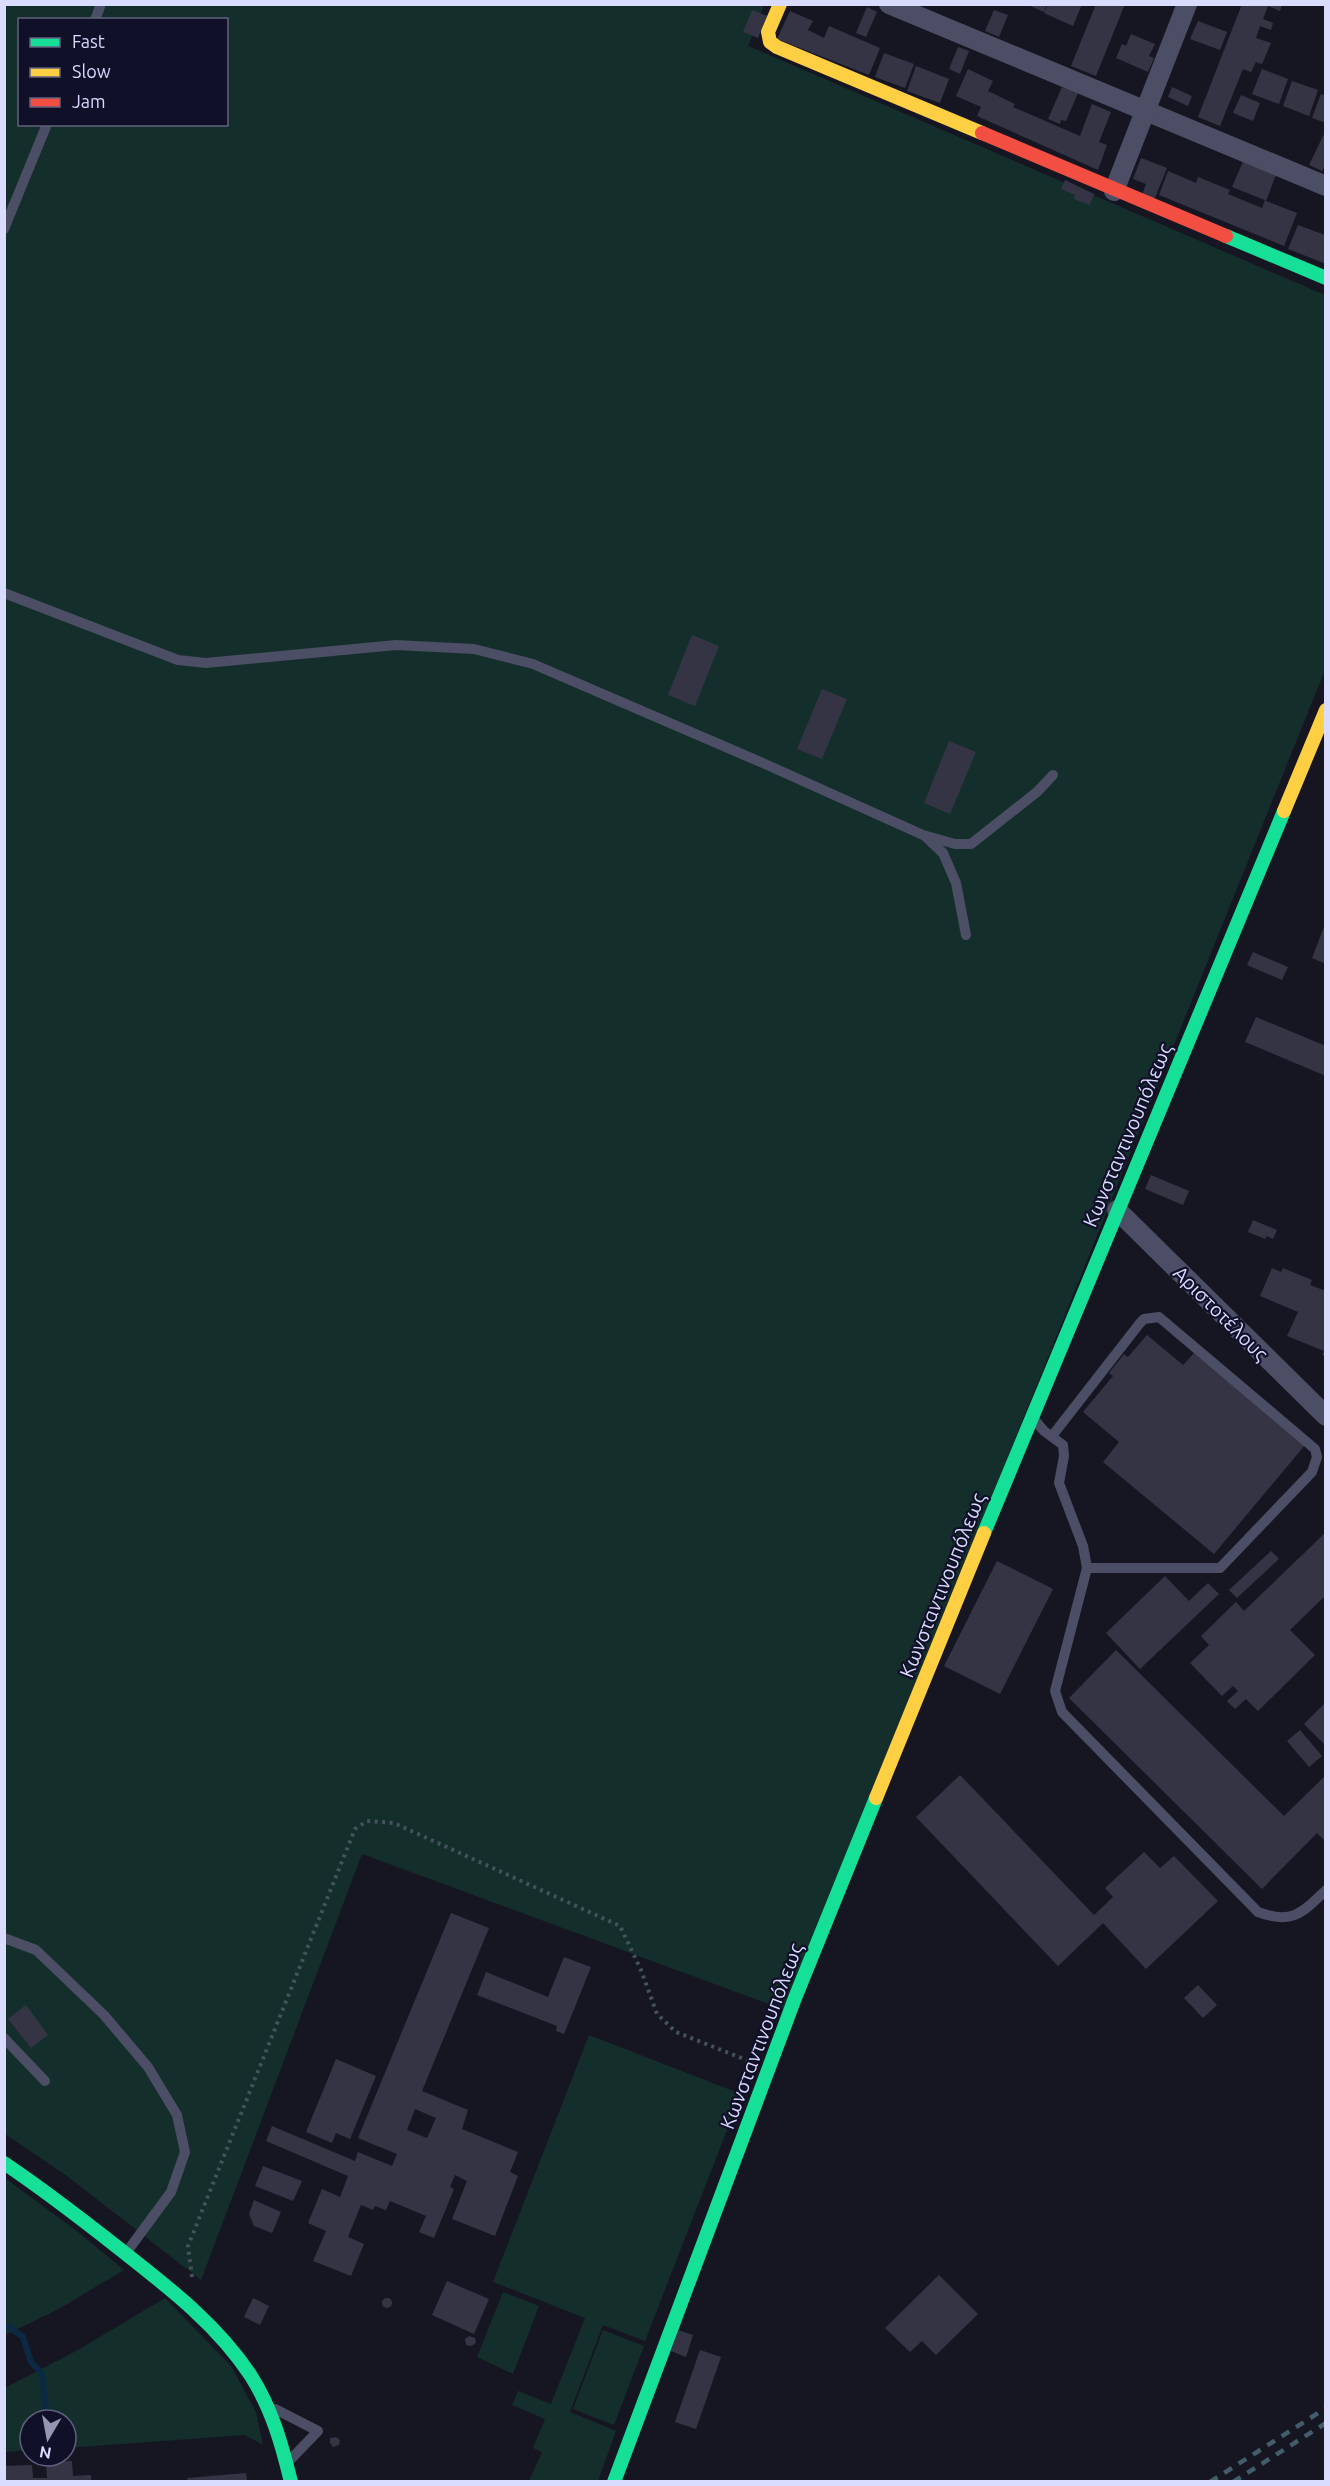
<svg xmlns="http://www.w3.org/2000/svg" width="1330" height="2486" font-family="Ubuntu,sans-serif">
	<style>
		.green { fill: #142f2b; fill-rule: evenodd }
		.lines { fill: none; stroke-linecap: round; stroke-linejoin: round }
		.stream { stroke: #0c2944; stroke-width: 6 }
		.building { fill: #343445; fill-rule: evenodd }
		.path { stroke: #43525d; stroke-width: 4; stroke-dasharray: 3 4.5; stroke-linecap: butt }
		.lane { stroke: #4b4e64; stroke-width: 10 }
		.street { stroke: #4b4e64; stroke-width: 20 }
		.fast { stroke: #16e098; stroke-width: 14 }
		.slow { stroke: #ffcf43; stroke-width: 14 }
		.jam { stroke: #f24e42; stroke-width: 14 }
		.rail { stroke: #425d69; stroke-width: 4.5; stroke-dasharray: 9 8; stroke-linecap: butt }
		.labels { text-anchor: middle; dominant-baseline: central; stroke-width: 4.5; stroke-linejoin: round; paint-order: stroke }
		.street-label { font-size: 20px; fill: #d9dbff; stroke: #111029 }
	</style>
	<rect width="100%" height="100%" fill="#161623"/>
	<g class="green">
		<path d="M 4,5 L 764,5 L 748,46 L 1325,295 L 1325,670 L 785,2010 L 362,1854 L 201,2280 L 67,2176 L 5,2134 ZM 20,20 L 226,20 L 226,124 L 20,124 Z"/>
		<path d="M 589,2035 L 741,2094 L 645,2341 L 603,2325 L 570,2412 L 616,2431 L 598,2481 L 529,2481 L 542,2452 L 533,2448 L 545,2419 L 512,2405 L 518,2391 L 551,2404 L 585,2318 L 493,2282 Z"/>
		<path d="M 5,2178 L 78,2232 L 124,2270 L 57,2310 L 5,2335 Z"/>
		<path d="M 503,2292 L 539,2306 L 513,2374 L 477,2357 Z"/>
		<path d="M 165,2298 L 231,2366 L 256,2412 L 263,2445 L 245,2435 L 66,2448 L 66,2420 L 30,2420 L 30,2450 L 5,2452 L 5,2388 L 78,2350 Z"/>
		<path d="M 603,2330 L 644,2346 L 614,2425 L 573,2409 Z"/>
	</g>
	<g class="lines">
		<path class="stream" d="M 4,2327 L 8,2326 L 23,2337 L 31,2362 L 42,2374 L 46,2411"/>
	</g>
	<g class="building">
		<path d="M 1026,4 L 1047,4 L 1044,12 Z"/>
		<path d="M 1048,4 L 1082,4 L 1073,26 L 1044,13 Z"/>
		<path d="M 1096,4 L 1125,4 L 1096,76 L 1071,66 Z"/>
		<path d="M 1242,4 L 1282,4 L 1280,11 L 1268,6 L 1263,19 L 1273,23 L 1271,30 L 1260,26 L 1256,38 L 1271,43 L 1262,64 L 1256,62 L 1251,72 L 1243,69 L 1220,126 L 1198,117 Z"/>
		<path d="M 867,7 L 877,12 L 866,37 L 856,33 Z"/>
		<path d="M 752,10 L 767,16 L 758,38 L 743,32 Z"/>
		<path d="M 994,10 L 1008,15 L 999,37 L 985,31 Z"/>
		<path d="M 790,11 L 813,21 L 808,30 L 824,38 L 829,26 L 880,48 L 869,75 L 777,39 Z"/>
		<path d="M 1198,21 L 1227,32 L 1220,50 L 1190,39 Z"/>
		<path d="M 1131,34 L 1155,44 L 1149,56 L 1154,58 L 1148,72 L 1116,58 L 1122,44 L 1126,46 Z"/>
		<path d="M 958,47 L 969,51 L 960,74 L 949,69 Z"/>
		<path d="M 884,53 L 914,64 L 905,88 L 875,77 Z"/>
		<path d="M 916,66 L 949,79 L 940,103 L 907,91 Z"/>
		<path d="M 968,69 L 993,81 L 988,91 L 1015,104 L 1013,107 L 1080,136 L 1092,104 L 1111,112 L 1099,142 L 1107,145 L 1098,170 L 977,116 L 981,107 L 956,96 Z"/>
		<path d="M 1262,69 L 1288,79 L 1279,104 L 1252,94 Z"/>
		<path d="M 1292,81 L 1318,90 L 1309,116 L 1283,106 Z"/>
		<path d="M 1062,87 L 1078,93 L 1066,121 L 1061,120 L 1060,124 L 1048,119 Z"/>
		<path d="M 1172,87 L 1192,96 L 1188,106 L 1168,97 Z"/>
		<path d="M 1321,94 L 1326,96 L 1326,123 L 1312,118 Z"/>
		<path d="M 1241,95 L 1260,103 L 1253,121 L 1233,113 Z"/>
		<path d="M 1326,130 L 1326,163 L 1322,171 L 1309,165 Z"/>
		<path d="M 1141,158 L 1167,168 L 1152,205 L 1140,200 L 1146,184 L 1133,179 Z"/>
		<path d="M 1244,159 L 1277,172 L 1266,201 L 1297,213 L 1284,246 L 1159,195 L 1168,171 L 1196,183 L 1198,177 L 1230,190 L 1228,194 L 1262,208 L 1265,200 L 1232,187 Z"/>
		<path d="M 1065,180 L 1094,194 L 1090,205 L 1074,199 L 1075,195 L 1061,189 Z"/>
		<path d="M 1298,225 L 1325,235 L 1326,264 L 1288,249 Z"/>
		<path d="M 692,635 L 719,646 L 695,706 L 668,695 Z"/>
		<path d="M 822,689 L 847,699 L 822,759 L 797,749 Z"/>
		<path d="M 949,741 L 976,752 L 950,814 L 924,803 Z"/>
		<path d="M 1325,924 L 1326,924 L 1326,964 L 1312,958 Z"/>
		<path d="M 1253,952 L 1288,967 L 1282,980 L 1247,965 Z"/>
		<path d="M 1256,1017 L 1326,1046 L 1326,1076 L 1245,1042 Z"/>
		<path d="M 1151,1175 L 1189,1191 L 1183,1205 L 1145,1189 Z"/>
		<path d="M 1253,1220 L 1277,1230 L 1273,1239 L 1267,1236 L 1265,1239 L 1248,1232 Z"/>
		<path d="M 1272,1268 L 1281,1272 L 1283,1268 L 1312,1280 L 1310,1285 L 1326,1291 L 1326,1356 L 1322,1355 L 1324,1351 L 1287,1336 L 1298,1312 L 1260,1296 Z"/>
		<path d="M 1147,1335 L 1183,1365 L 1194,1353 L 1305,1445 L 1214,1554 L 1103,1462 L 1119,1442 L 1083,1412 L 1113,1376 L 1109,1373 L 1124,1354 L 1128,1357 Z"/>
		<path d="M 1326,1532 L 1326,1595 L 1290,1630 L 1315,1655 L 1258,1711 L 1246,1699 L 1235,1709 L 1227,1701 L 1238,1691 L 1233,1686 L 1222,1696 L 1190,1663 L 1209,1645 L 1201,1636 L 1236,1602 L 1244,1611 Z"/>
		<path d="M 1271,1551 L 1279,1559 L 1237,1598 L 1229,1590 Z"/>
		<path d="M 997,1561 L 1053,1589 L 1000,1694 L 944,1666 Z"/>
		<path d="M 1165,1576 L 1189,1601 L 1208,1583 L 1219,1594 L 1140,1669 L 1106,1633 Z"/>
		<path d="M 1116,1650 L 1284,1816 L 1326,1775 L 1326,1842 L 1317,1833 L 1262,1889 L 1069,1698 Z"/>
		<path d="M 1326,1702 L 1326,1746 L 1304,1724 Z"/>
		<path d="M 1300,1730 L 1322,1756 L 1309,1767 L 1287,1741 Z"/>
		<path d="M 960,1775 L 1094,1915 L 1113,1897 L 1105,1888 L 1144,1852 L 1160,1868 L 1174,1856 L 1218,1901 L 1146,1969 L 1103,1923 L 1058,1966 L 916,1817 Z"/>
		<path d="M 451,1913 L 489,1928 L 422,2091 L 468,2110 L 462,2129 L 518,2152 L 510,2172 L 518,2176 L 495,2236 L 452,2219 L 467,2181 L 455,2175 L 450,2187 L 454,2189 L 434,2238 L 419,2232 L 426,2216 L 390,2201 L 386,2210 L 375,2206 L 373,2210 L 361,2205 L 348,2237 L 364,2244 L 351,2276 L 313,2261 L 326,2231 L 308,2223 L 322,2189 L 340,2197 L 348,2176 L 266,2141 L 272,2126 L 355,2161 L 358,2152 L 392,2166 L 397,2154 L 358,2138 ZM 415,2109 L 436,2118 L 427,2138 L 407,2130 Z"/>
		<path d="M 564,1957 L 591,1967 L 564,2034 L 556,2031 L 557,2026 L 477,1995 L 486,1972 L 548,1997 Z"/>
		<path d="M 1198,1985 L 1217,2005 L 1203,2018 L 1184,1998 Z"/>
		<path d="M 26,2005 L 48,2035 L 31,2048 L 8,2019 Z"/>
		<path d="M 336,2059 L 376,2076 L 350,2139 L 336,2133 L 332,2143 L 306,2132 Z"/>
		<path d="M 263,2166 L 302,2181 L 293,2201 L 255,2186 Z"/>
		<path d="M 254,2200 L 281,2212 L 272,2233 L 254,2226 L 249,2214 Z"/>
		<path d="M 939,2275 L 978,2314 L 936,2355 L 922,2341 L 910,2352 L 885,2328 Z"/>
		<path d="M 447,2281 L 489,2299 L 474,2334 L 432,2315 Z"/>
		<circle cx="387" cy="2303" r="5"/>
		<path d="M 253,2298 L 269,2306 L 260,2325 L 244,2317 Z"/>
		<path d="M 678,2330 L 693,2335 L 686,2357 L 671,2351 Z"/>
		<path d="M 469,2336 L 475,2338 L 476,2343 L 471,2346 L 466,2345 L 465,2339 Z"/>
		<path d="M 700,2350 L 721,2357 L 696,2429 L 675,2422 Z"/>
		<path d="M 336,2437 L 340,2440 L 339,2445 L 333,2447 L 330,2443 L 330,2438 Z"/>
		<path d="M 72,2461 L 73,2476 L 91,2475 L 91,2481 L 4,2481 L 4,2466 L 32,2465 L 33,2478 L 47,2478 L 46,2462 Z"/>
		<path d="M 246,2473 L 247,2481 L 188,2481 L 187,2478 Z"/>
	</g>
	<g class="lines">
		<path class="path" d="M 192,2277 L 188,2246 L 355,1829 L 367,1821 L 394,1823 L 620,1926 L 641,1970 L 657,2014 L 676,2032 L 749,2061"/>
		<g class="lane">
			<path d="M 95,20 L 101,4"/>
			<path d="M 4,229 L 47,124"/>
			<path d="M 4,593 L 178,660 L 206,663 L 396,645 L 474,649 L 533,664 L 765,764 L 923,835 L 955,844 L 971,844 L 1037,792 L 1053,775"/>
			<path d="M 926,837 L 943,853 L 956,883 L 966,935"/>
			<path d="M 1033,1418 L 1044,1431 L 1063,1445 L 1064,1456 L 1059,1483 L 1083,1546 L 1087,1568 L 1055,1691 L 1062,1712 L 1258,1912 C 1292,1925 1302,1913 1326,1890"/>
			<path d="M 1052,1436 L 1140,1323 L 1144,1319 L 1159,1317 L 1315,1449 L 1317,1457 L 1312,1472 L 1220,1568 L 1087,1568"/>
			<path d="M 4,1938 L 36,1950 L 104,2015 L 148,2067 L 177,2115 L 185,2152 L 171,2192 L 126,2253"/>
			<path d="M 4,2038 L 45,2081"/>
			<path d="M 275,2409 L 318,2431 L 290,2460"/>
		</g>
		<g class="street">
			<path d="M 889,4 L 1326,186"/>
			<path d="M 1114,191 L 1187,4"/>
			<path d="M 1117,1210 L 1326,1416"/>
		</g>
		<g class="fast">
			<path d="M 1226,236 L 1326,278"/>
			<path d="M 984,1533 L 1284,811"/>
			<path d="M 4,2163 C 44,2190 83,2220 121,2250 C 168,2287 218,2325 251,2376 C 272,2409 282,2445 291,2482"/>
			<path d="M 614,2482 L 795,1998 L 876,1798"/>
		</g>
		<g class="slow">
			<path d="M 780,4 L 768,32 L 770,42 L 777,47 L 982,133"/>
			<path d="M 1284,811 L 1326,710"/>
			<path d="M 876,1798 L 984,1533"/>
		</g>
		<path class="jam" d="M 982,133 L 1226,236"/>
		<g class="rail">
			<path d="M 1210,2482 L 1326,2408"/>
			<path d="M 1233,2482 L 1326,2423"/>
		</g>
	</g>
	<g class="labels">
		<g class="street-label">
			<text transform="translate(1127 1135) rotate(-67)">Κωνσταντινουπόλεως</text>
			<text transform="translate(1221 1313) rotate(45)">Αριστοτέλους</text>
			<text transform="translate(942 1585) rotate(-68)">Κωνσταντινουπόλεως</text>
			<text transform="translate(761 2036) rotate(-69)">Κωνσταντινουπόλεως</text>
		</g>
	</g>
	<rect width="1330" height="2486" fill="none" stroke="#d9dbff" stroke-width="12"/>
	<rect x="18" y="18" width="210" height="108" fill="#111029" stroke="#61617f" stroke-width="1.5"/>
	<rect x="30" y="38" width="30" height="9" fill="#16e098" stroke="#61617f" stroke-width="1.5"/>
	<text x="72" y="48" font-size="18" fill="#d9dbff">Fast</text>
	<rect x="30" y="68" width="30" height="9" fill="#ffcf43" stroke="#61617f" stroke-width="1.5"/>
	<text x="72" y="78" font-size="18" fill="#d9dbff">Slow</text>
	<rect x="30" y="98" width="30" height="9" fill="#f24e42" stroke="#61617f" stroke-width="1.5"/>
	<text x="72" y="108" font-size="18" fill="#d9dbff">Jam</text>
	<g transform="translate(48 2438) rotate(190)"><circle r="28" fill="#111029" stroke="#61617f" stroke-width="1.5"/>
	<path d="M0-4.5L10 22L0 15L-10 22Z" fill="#9596b2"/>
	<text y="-9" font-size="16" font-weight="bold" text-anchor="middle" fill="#d9dbff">N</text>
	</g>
</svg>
